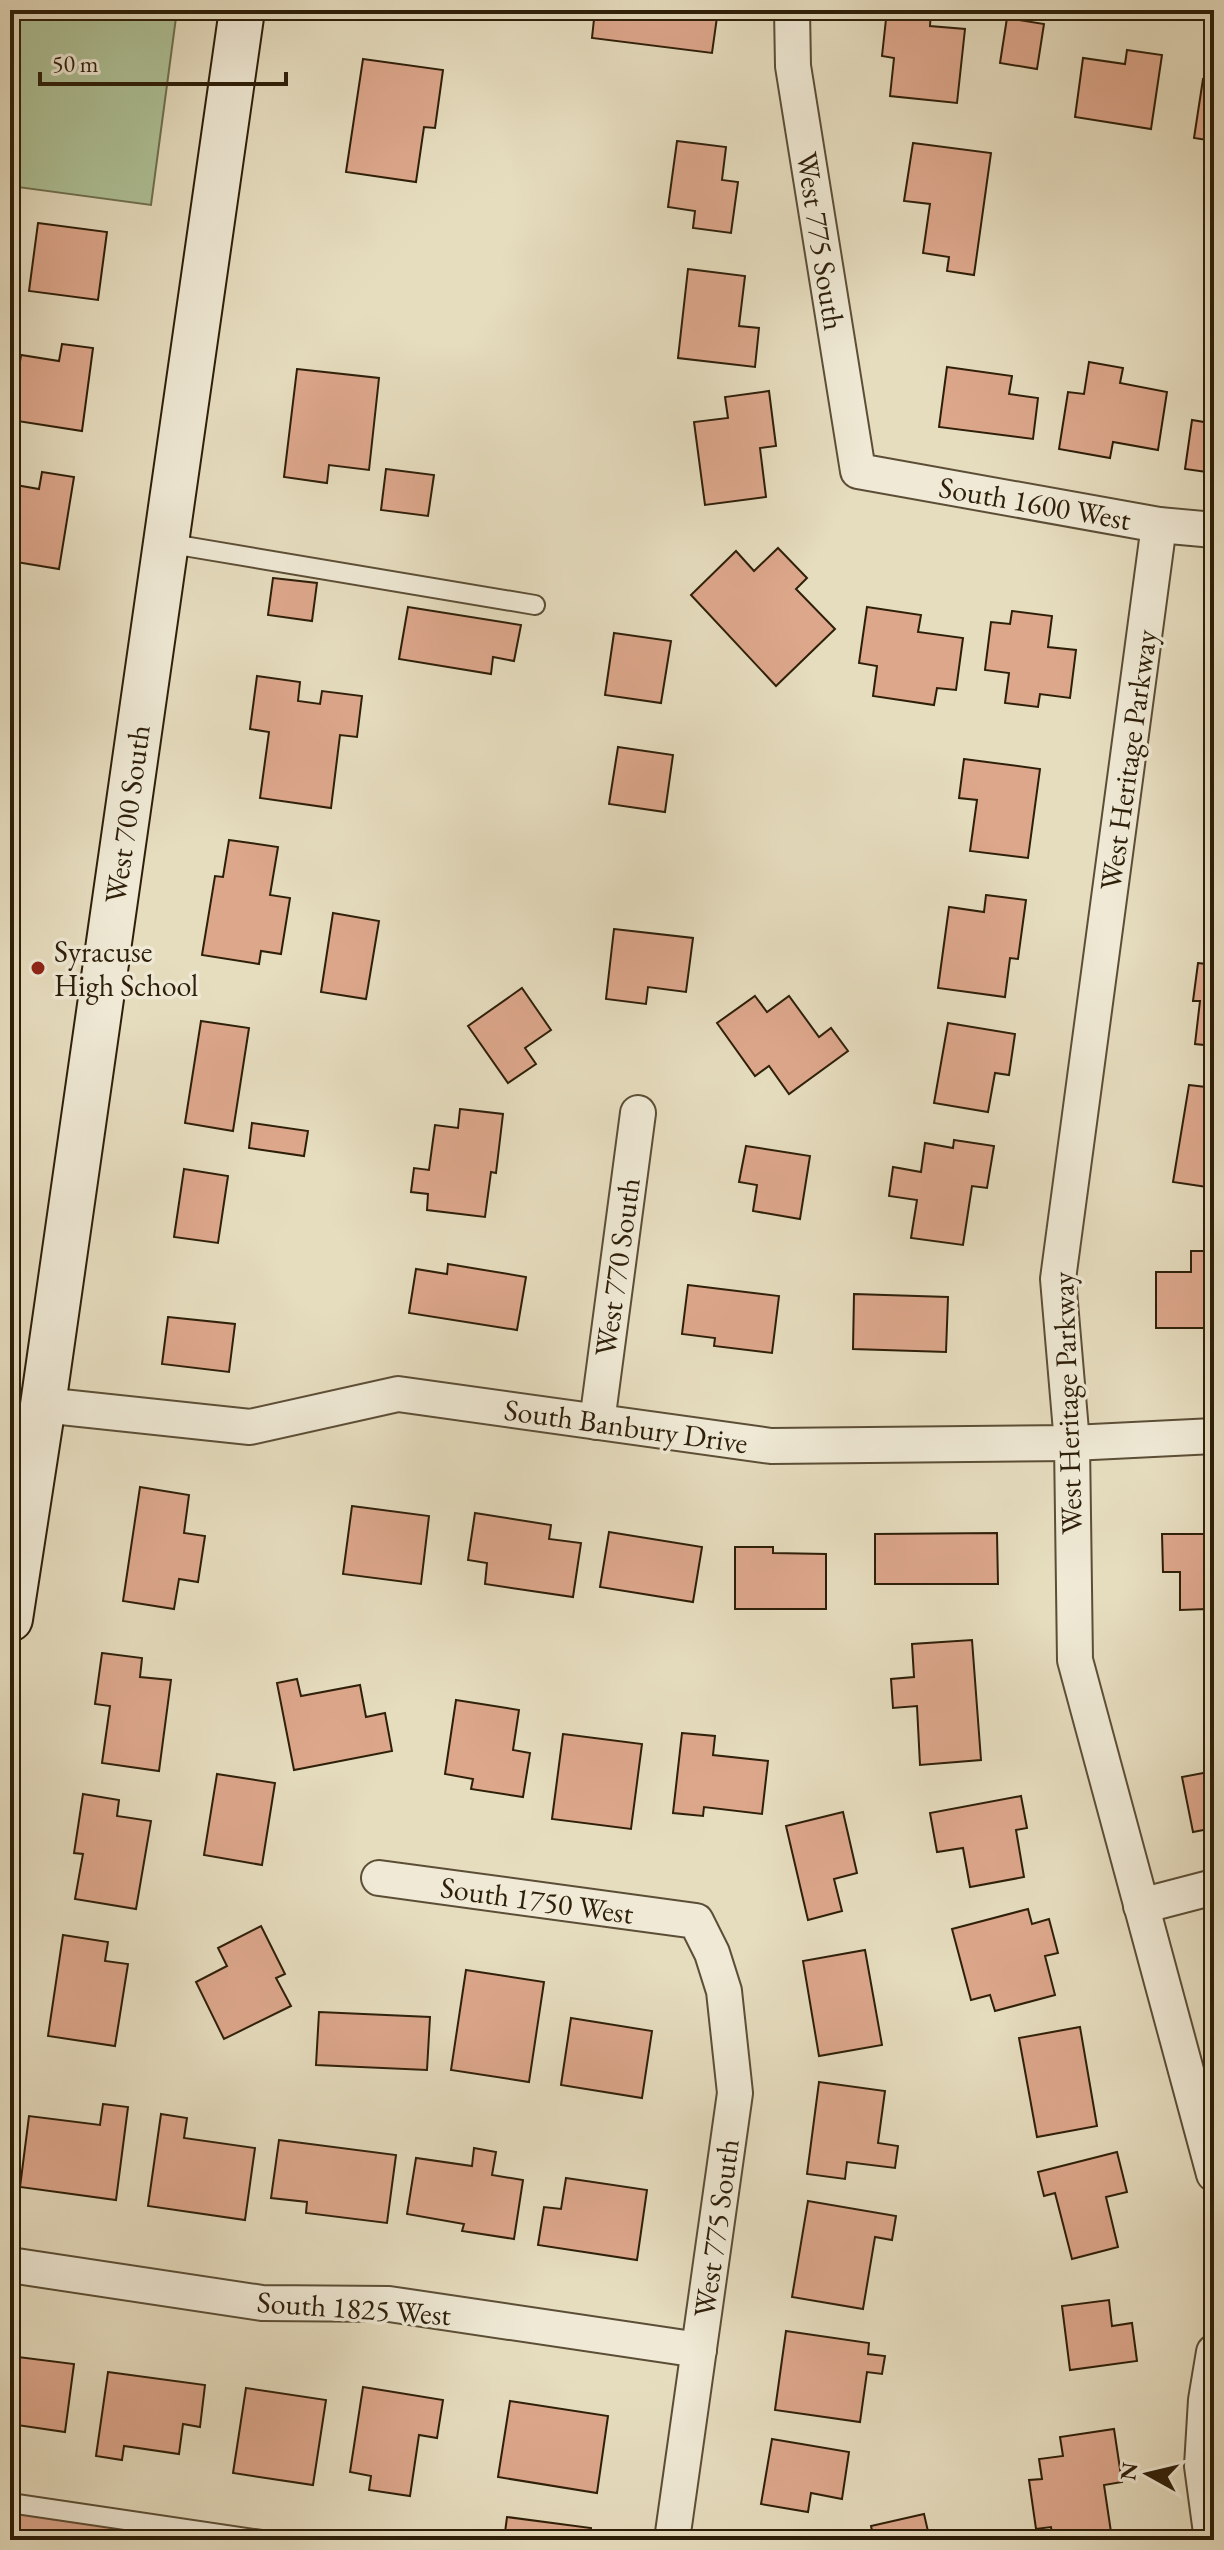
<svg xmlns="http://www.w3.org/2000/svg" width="1224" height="2550" font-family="'EB Garamond',serif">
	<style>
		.green { fill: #aec297; stroke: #6e7050; stroke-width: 2 }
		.building { fill: #dda78c; stroke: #2e1f09; stroke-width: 2 }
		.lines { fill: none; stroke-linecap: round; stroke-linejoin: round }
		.lane-casing { stroke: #5c4e36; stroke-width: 22 }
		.street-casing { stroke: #5c4e36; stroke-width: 38 }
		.secondary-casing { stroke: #2e1f09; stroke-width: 48 }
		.lane { stroke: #efe9d5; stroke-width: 18 }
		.street { stroke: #efe9d5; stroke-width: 34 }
		.secondary { stroke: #efe9d5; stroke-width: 44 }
		.poi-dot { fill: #8f2418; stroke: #efe9d5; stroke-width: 3 }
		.labels { text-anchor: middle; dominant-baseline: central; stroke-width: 7; stroke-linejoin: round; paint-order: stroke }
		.street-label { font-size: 30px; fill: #2e1f09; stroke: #efe9d5 }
		.poi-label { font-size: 30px; fill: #2e1f09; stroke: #efe9d5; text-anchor: start }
	</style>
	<rect width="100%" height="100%" fill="#e6ddbf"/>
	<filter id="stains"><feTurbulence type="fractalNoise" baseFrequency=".0025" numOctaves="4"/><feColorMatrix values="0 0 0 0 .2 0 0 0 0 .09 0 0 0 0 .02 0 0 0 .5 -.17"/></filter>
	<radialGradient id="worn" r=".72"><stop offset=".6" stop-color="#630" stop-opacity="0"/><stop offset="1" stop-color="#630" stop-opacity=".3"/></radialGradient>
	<path class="green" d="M 10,10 L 177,10 L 151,205 L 10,186 Z"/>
	<g class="building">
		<path d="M 595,10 L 718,10 L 712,53 L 592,38 Z"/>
		<path d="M 887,10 L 931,10 L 930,26 L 965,29 L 957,103 L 890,96 L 894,58 L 882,56 Z"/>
		<path d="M 1007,18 L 1044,24 L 1037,69 L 1000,63 Z"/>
		<path d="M 1127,50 L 1162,55 L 1151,129 L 1075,117 L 1083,58 L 1125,64 Z"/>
		<path d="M 363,59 L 443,70 L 435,128 L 424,127 L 416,182 L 346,172 Z"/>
		<path d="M 1203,79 L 1214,81 L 1214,141 L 1194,138 Z"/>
		<path d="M 677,141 L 726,147 L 722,180 L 738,182 L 731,233 L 693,228 L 695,211 L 668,207 Z"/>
		<path d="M 913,143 L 991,153 L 974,275 L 947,271 L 949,257 L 923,253 L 930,204 L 904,201 Z"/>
		<path d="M 38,223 L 107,232 L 98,300 L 29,291 Z"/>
		<path d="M 688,269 L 745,276 L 739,326 L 759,328 L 755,367 L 678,358 Z"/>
		<path d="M 62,344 L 93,348 L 82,431 L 11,420 L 21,355 L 59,361 Z"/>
		<path d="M 1089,362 L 1123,368 L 1120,383 L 1167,392 L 1158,450 L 1113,442 L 1110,458 L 1059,449 L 1068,392 L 1084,394 Z"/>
		<path d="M 947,367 L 1012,376 L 1009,394 L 1038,398 L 1033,439 L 939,427 Z"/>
		<path d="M 297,369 L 379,378 L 369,470 L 329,465 L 327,483 L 284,477 Z"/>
		<path d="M 769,391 L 776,446 L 760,448 L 766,497 L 705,505 L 694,422 L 728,418 L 725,397 Z"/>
		<path d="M 1214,391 L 1214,473 L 1185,469 L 1192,420 L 1210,423 Z"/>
		<path d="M 386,469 L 434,475 L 428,516 L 381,510 Z"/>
		<path d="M 42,472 L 74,477 L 59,569 L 10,561 L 10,484 L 39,489 Z"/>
		<path d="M 778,548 L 807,578 L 796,589 L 835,629 L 776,686 L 691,595 L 736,551 L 754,571 Z"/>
		<path d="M 273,578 L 317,583 L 312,621 L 268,615 Z"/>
		<path d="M 408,607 L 521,625 L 514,661 L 493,657 L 491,674 L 399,659 Z"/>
		<path d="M 867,607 L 921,615 L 918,632 L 963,638 L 956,690 L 937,688 L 934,705 L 873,696 L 877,666 L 859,663 Z"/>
		<path d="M 1012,611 L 1052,616 L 1048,647 L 1076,650 L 1070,698 L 1040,694 L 1038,707 L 1005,703 L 1009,673 L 985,670 L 991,622 L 1010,624 Z"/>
		<path d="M 614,633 L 671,641 L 661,703 L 605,695 Z"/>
		<path d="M 257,676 L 300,682 L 298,701 L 320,704 L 322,691 L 362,696 L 357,737 L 340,735 L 331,808 L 260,798 L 269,732 L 250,729 Z"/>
		<path d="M 618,747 L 673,755 L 665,812 L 609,804 Z"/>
		<path d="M 964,759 L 1040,769 L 1028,858 L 970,851 L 977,800 L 959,798 Z"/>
		<path d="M 229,840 L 278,847 L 270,895 L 290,898 L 281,954 L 261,951 L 259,964 L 202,955 L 215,876 L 223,877 Z"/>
		<path d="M 986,895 L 1026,900 L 1018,959 L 1010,958 L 1005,997 L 938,988 L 949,907 L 984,912 Z"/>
		<path d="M 333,913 L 379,921 L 366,999 L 321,992 Z"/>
		<path d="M 614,929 L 693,938 L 686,992 L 648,987 L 646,1004 L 606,999 Z"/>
		<path d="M 1198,963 L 1214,965 L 1214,1046 L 1195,1044 L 1200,1001 L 1193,1001 Z"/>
		<path d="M 522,988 L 551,1030 L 525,1048 L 536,1064 L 508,1083 L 468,1026 Z"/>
		<path d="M 755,996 L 767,1012 L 789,996 L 819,1037 L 831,1028 L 848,1051 L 789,1094 L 769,1066 L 755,1076 L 717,1023 Z"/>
		<path d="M 201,1021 L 249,1028 L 233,1131 L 185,1123 Z"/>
		<path d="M 948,1023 L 1015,1034 L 1009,1075 L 995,1073 L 988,1112 L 934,1103 Z"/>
		<path d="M 1189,1085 L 1214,1088 L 1214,1188 L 1173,1182 Z"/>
		<path d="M 460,1109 L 503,1114 L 496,1173 L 491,1172 L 485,1217 L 427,1210 L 428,1194 L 411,1192 L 414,1168 L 429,1170 L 435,1125 L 458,1128 Z"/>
		<path d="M 252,1123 L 308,1131 L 304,1156 L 249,1148 Z"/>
		<path d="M 954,1140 L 994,1146 L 987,1188 L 972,1186 L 963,1245 L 911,1238 L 917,1200 L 889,1196 L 893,1167 L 921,1172 L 925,1143 L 953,1148 Z"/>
		<path d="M 746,1146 L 810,1156 L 800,1219 L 753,1211 L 757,1185 L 739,1182 Z"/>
		<path d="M 184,1169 L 228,1176 L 218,1243 L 174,1237 Z"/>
		<path d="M 1191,1251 L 1214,1251 L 1214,1328 L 1156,1328 L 1156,1272 L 1191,1272 Z"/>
		<path d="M 448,1264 L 526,1277 L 517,1330 L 409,1313 L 416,1269 L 447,1274 Z"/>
		<path d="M 688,1285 L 779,1296 L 772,1353 L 714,1346 L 715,1338 L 682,1334 Z"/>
		<path d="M 854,1294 L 948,1297 L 946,1352 L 853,1349 Z"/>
		<path d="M 168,1317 L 235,1324 L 229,1372 L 162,1364 Z"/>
		<path d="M 140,1487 L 189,1495 L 184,1533 L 205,1536 L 198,1582 L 179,1579 L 174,1609 L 123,1601 Z"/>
		<path d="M 352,1506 L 429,1516 L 421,1584 L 343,1574 Z"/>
		<path d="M 475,1513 L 551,1525 L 549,1539 L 581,1543 L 573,1597 L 485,1584 L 487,1563 L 468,1560 Z"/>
		<path d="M 609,1532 L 702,1547 L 693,1602 L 600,1587 Z"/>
		<path d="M 997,1533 L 998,1584 L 875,1584 L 875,1534 Z"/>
		<path d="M 1162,1534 L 1214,1534 L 1214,1626 L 1206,1626 L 1206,1609 L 1180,1610 L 1180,1572 L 1163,1572 Z"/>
		<path d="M 735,1547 L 773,1547 L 773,1553 L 826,1554 L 826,1609 L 735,1609 Z"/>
		<path d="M 972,1640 L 981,1760 L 920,1765 L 917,1706 L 893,1708 L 891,1679 L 914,1677 L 912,1644 Z"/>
		<path d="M 102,1653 L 142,1658 L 140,1677 L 171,1680 L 159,1771 L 102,1763 L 110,1706 L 95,1704 Z"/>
		<path d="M 297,1679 L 301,1696 L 360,1685 L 366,1717 L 385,1713 L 392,1751 L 294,1770 L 277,1683 Z"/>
		<path d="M 456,1700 L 519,1710 L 513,1750 L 530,1753 L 523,1797 L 471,1789 L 473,1779 L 445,1774 Z"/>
		<path d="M 682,1733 L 715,1736 L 713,1755 L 768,1761 L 762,1814 L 704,1807 L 703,1816 L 673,1813 Z"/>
		<path d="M 563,1734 L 642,1744 L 631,1829 L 552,1819 Z"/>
		<path d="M 1214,1771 L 1214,1828 L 1193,1832 L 1182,1777 Z"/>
		<path d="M 217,1774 L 275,1783 L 262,1865 L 204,1855 Z"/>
		<path d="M 83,1794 L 119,1800 L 117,1816 L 151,1821 L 136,1909 L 75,1899 L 83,1854 L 74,1853 Z"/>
		<path d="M 1021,1796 L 1027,1828 L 1016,1830 L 1024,1877 L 970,1887 L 963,1848 L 937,1852 L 930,1813 Z"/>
		<path d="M 843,1812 L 857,1873 L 834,1879 L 842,1911 L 808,1920 L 786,1826 Z"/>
		<path d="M 1028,1909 L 1032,1924 L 1049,1919 L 1058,1953 L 1045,1956 L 1055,1995 L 995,2011 L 990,1995 L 971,2000 L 952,1929 Z"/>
		<path d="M 261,1926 L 285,1974 L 276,1978 L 291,2006 L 224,2039 L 196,1982 L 227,1966 L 218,1948 Z"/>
		<path d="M 63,1935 L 108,1942 L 105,1961 L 128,1964 L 115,2046 L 48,2036 Z"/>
		<path d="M 865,1950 L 882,2045 L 819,2056 L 803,1961 Z"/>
		<path d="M 466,1970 L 544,1982 L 529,2082 L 451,2070 Z"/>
		<path d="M 319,2012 L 430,2017 L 427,2070 L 316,2065 Z"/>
		<path d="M 571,2018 L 652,2031 L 642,2098 L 561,2085 Z"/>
		<path d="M 1080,2027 L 1097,2126 L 1037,2137 L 1019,2038 Z"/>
		<path d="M 819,2082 L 885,2091 L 878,2143 L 898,2146 L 895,2168 L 847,2162 L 845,2179 L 807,2174 Z"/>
		<path d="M 103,2104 L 128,2107 L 116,2200 L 20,2187 L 29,2116 L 100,2125 Z"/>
		<path d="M 161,2114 L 187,2118 L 184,2138 L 255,2148 L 245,2220 L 148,2206 Z"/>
		<path d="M 279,2140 L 396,2155 L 387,2223 L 306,2213 L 307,2202 L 271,2198 Z"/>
		<path d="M 474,2148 L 496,2152 L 492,2175 L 523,2180 L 514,2239 L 462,2231 L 464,2224 L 407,2214 L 416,2158 L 472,2166 Z"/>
		<path d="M 1117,2152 L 1127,2192 L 1106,2197 L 1118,2247 L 1072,2259 L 1055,2193 L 1044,2196 L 1038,2172 Z"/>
		<path d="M 566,2178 L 647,2190 L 637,2260 L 538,2245 L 544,2207 L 561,2209 Z"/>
		<path d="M 808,2201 L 896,2216 L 892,2240 L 875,2237 L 863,2309 L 792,2297 Z"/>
		<path d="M 1109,2300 L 1112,2326 L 1132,2323 L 1137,2361 L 1070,2370 L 1062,2306 Z"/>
		<path d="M 786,2331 L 869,2343 L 868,2354 L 885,2356 L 882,2374 L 867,2372 L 860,2422 L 775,2410 Z"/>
		<path d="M 10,2356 L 74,2364 L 65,2432 L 10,2424 Z"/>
		<path d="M 108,2372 L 205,2385 L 200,2427 L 183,2424 L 179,2454 L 124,2446 L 122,2460 L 96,2456 Z"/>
		<path d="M 363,2387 L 443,2400 L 437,2438 L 419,2435 L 410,2496 L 369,2490 L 371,2476 L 350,2472 Z"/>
		<path d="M 246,2388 L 326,2400 L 313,2485 L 233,2473 Z"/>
		<path d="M 510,2401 L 608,2416 L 597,2493 L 498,2477 Z"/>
		<path d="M 1114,2429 L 1122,2482 L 1104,2485 L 1111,2532 L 1053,2540 L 1051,2527 L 1036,2529 L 1029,2480 L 1042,2479 L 1039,2459 L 1063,2456 L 1060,2437 Z"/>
		<path d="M 772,2439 L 849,2452 L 842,2499 L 811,2493 L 808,2512 L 761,2504 Z"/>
		<path d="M 10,2512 L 205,2540 L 10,2540 Z"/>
		<path d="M 924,2514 L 930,2540 L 874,2540 L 871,2526 Z"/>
		<path d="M 507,2517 L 591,2528 L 590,2540 L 504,2540 Z"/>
	</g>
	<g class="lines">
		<g class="lane-casing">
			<g id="lane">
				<path d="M 166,543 L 535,605"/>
				<path d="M 10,2503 L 261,2540"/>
			</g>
		</g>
		<g class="street-casing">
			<g id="street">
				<path d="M 792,10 L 793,66 L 858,471 L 1159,525 L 1214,530"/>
				<path d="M 1159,525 L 1058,1279 L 1072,1443 L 1075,1660 L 1214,2174"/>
				<path d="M 43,1405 L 250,1427 L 398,1394 L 771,1446 L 1072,1443 L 1214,1436"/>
				<path d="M 597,1422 L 638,1113"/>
				<path d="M 379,1878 L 696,1921 L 712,1953 L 724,1991 L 735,2093 L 672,2540"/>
				<path d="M 1141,1906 L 1214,1887"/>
				<path d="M 10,2265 L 262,2303 L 389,2304 L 699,2350"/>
				<path d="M 1212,2540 L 1202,2466 L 1206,2400 L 1214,2352"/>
			</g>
		</g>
		<g class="secondary-casing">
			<path id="secondary" d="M 10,1619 L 43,1405 L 242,10"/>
		</g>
		<use href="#lane" class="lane"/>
		<use href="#street" class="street"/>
		<use href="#secondary" class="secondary"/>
	</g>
	<circle class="poi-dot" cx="38" cy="968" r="8"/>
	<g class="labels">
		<g class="street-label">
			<text transform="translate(821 241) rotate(81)">West 775 South</text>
			<text transform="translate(1035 503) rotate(10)">South 1600 West</text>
			<text transform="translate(1128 760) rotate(-82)">West Heritage Parkway</text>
			<text transform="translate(127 814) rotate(-82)">West 700 South</text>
			<text transform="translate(617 1267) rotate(-82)">West 770 South</text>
			<text transform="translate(1067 1403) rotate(-92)">West Heritage Parkway</text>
			<text transform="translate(626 1426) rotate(8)">South Banbury Drive</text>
			<text transform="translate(537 1900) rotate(8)">South 1750 West</text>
			<text transform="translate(716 2228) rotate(-82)">West 775 South</text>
			<text transform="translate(354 2308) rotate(4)">South 1825 West</text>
		</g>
		<g class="poi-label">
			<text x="54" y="951">Syracuse<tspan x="54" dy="34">High School</tspan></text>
		</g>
	</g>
	<rect width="1224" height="2550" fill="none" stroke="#e6ddbf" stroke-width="40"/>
	<rect x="12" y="12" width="1200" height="2526" fill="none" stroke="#2e1f09" stroke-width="4"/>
	<rect x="20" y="20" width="1184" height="2510" fill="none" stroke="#2e1f09" stroke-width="2"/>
	<g transform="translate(1148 2474) rotate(278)" stroke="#efe9d5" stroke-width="6" paint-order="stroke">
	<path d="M0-6L14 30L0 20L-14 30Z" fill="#2e1f09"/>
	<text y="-12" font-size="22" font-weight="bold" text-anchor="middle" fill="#2e1f09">N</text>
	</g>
	<path d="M40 72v12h246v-12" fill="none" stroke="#2e1f09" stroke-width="4"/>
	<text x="52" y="72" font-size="24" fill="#2e1f09" stroke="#efe9d5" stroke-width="6" paint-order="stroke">50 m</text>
	<rect width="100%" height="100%" filter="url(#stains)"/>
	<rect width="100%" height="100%" fill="url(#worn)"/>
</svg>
